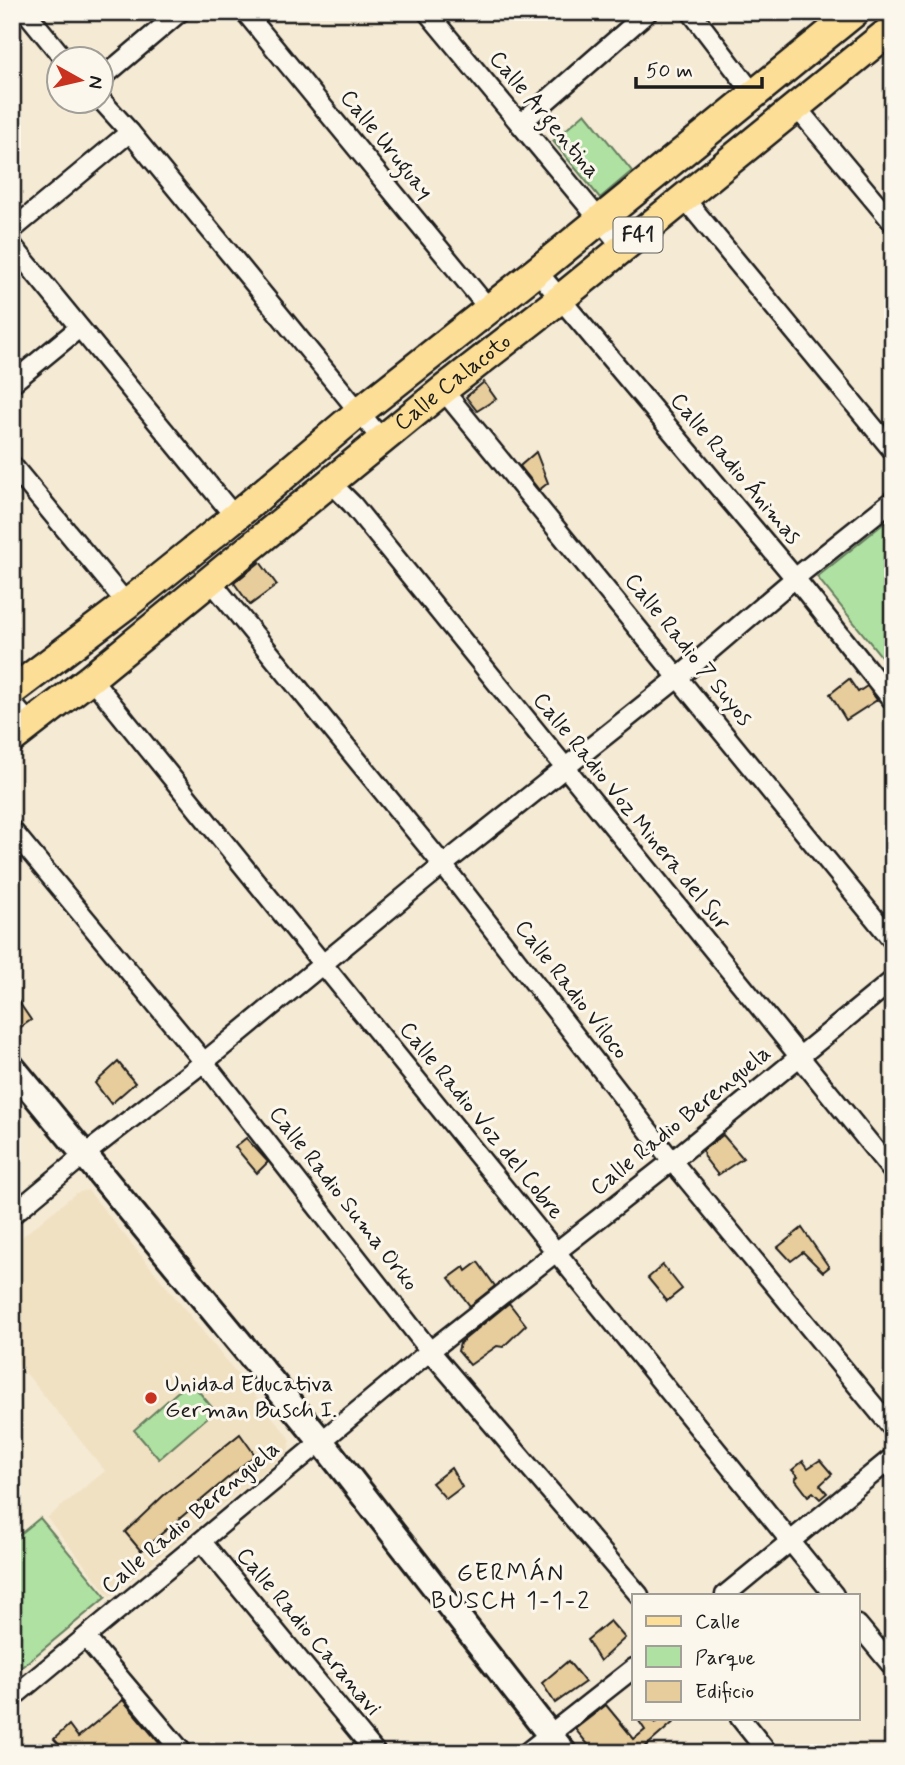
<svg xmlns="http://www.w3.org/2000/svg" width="905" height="1765" font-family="Mynerve,sans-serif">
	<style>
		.built { fill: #f1e1c3 }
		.green { fill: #afe1a2; stroke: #667e5f; stroke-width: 2 }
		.building { fill: #e7cc9c; stroke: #1c1c1c; stroke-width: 2 }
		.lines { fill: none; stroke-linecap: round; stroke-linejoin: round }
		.street-casing { stroke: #1c1c1c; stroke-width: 23 }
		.secondary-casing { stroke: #1c1c1c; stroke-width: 30 }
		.primary-casing { stroke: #1c1c1c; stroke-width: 33 }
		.street { stroke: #fbf7ec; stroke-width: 18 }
		.secondary { stroke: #fbf7ec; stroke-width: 24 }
		.primary { stroke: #fcde96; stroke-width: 28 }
		.poi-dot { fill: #c8321e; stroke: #fbf7ec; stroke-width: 2.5 }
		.labels { text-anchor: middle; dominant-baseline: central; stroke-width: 6; stroke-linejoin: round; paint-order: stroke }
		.shield { fill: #fbf7ec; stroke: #5f5e5a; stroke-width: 2 }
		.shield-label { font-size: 21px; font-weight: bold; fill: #1c1c1c }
		.street-label { font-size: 23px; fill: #1c1c1c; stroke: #fbf7ec }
		.poi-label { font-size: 23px; fill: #1c1c1c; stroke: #fbf7ec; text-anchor: start }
		.neighbourhood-label { font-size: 24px; letter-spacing: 2px; fill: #1c1c1c; stroke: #fbf7ec }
	</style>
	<rect width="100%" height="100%" fill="#f5ead4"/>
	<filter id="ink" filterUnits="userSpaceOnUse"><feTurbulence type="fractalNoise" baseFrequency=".0143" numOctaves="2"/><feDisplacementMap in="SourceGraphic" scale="14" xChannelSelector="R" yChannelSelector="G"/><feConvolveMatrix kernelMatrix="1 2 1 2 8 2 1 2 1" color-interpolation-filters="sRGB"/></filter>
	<g filter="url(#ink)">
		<path class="built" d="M 88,1190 L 291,1440 L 288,1452 L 110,1597 L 47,1518 L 105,1471 L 12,1356 L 12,1245 L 76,1193 Z"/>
		<g class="green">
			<path d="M 585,113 L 632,171 L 600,198 L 553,141 Z"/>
			<path d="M 893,516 L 893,671 L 817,577 Z"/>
			<path d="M 190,1381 L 215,1411 L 159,1459 L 134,1430 Z"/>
			<path d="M 40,1518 L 106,1597 L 12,1675 L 12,1541 Z"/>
		</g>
		<g class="building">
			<path d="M 484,382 L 496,399 L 477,411 L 466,397 Z"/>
			<path d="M 536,452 L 548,483 L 539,490 L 520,466 Z"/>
			<path d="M 260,562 L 277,585 L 250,605 L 234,583 Z"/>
			<path d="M 849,679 L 858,692 L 867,686 L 877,700 L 846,720 L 830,694 Z"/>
			<path d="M 12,992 L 31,1020 L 12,1033 Z"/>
			<path d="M 118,1062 L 135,1083 L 111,1104 L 95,1083 Z"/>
			<path d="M 723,1135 L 743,1158 L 718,1175 L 704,1157 L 703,1150 Z"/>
			<path d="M 246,1138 L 268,1162 L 257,1173 L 235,1147 Z"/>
			<path d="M 802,1228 L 829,1267 L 823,1272 L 803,1252 L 791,1261 L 778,1247 Z"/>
			<path d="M 478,1262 L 495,1286 L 470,1306 L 449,1278 L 464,1267 L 466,1271 Z"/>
			<path d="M 663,1265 L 682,1289 L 667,1301 L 648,1278 Z"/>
			<path d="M 509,1303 L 526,1325 L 503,1347 L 497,1346 L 470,1365 L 458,1351 L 460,1343 Z"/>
			<path d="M 240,1434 L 255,1455 L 141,1551 L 125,1532 L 163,1496 Z"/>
			<path d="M 820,1460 L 832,1474 L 820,1485 L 827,1493 L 820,1499 L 813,1492 L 808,1496 L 795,1479 L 798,1476 L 792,1470 L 803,1461 L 808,1468 Z"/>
			<path d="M 451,1468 L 462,1487 L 446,1499 L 432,1483 Z"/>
			<path d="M 610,1621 L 625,1638 L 600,1661 L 587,1640 Z"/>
			<path d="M 568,1661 L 585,1682 L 555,1703 L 542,1683 Z"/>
			<path d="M 123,1700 L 160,1744 L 149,1753 L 59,1753 L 63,1749 L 54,1739 L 69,1725 L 78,1737 Z"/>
			<path d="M 606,1705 L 634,1739 L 645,1730 L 637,1718 L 651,1718 L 655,1723 L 662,1718 L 674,1718 L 676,1720 L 643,1749 L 646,1753 L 595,1753 L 575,1729 Z"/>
		</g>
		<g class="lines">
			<g class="street-casing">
				<g id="street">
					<path d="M 26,12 L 65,60"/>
					<path d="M 245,12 L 489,309"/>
					<path d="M 427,12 L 623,248"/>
					<path d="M 691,12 L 753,93"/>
					<path d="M 102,78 L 180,12"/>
					<path d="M 102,101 L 130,132 L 383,441"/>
					<path d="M 797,108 L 893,223"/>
					<path d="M 520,124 L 648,12"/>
					<path d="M 684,198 L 893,451"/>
					<path d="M 12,230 L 130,132"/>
					<path d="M 12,245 L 235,517"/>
					<path d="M 537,271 L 795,578 L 893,701"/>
					<path d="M 12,383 L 79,328"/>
					<path d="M 443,390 L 893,941"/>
					<path d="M 12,465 L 127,604"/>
					<path d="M 331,483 L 352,504 L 893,1172"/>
					<path d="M 210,580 L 443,865 L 672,1161 L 893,1429"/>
					<path d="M 91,678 L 834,1595"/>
					<path d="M 12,703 L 30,724"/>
					<path d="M 12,830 L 204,1062 L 430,1351 L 639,1595"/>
					<path d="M 12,1215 L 84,1155 L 204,1062 L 443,865 L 679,677 L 795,578 L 893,500"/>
					<path d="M 202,1542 L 376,1753"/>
					<path d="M 725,1595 L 893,1457"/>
					<path d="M 858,1625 L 893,1667"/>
					<path d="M 86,1638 L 183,1753"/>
					<path d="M 12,1698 L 430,1351 L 672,1161 L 893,980"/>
					<path d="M 740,1718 L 768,1753"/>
					<path d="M 526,1753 L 634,1668"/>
				</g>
			</g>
			<g class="secondary-casing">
				<path id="secondary" d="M 12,1067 L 321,1441 L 564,1753"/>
			</g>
			<g class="primary-casing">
				<g id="primary">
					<path d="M 12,691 L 127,604 L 235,517 L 359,412 L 537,271 L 855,12"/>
					<path id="s1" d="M 12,739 L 91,678 L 443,390 L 560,299 L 893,28"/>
				</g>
			</g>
			<use href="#street" class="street"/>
			<use href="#secondary" class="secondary"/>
			<use href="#primary" class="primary"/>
		</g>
	</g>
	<circle class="poi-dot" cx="151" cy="1398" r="7"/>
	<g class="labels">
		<rect class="shield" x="613.5" y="217.5" width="49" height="35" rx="5"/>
		<g class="shield-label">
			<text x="638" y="235">F41</text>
		</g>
		<g class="street-label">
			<text transform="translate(544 115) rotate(50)">Calle Argentina</text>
			<text transform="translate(386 145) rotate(51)">Calle Uruguay</text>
			<text stroke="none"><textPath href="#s1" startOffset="567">Calle Calacoto</textPath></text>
			<text transform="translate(735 469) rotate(50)">Calle Radio Ánimas</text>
			<text transform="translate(688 650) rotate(51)">Calle Radio 7 Suyos</text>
			<text transform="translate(631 812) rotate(51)">Calle Radio Voz Minera del Sur</text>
			<text transform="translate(571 990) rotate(52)">Calle Radio Viloco</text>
			<text transform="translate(481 1121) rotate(51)">Calle Radio Voz del Cobre</text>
			<text transform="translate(681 1121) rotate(-39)">Calle Radio Berenguela</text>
			<text transform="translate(343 1199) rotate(52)">Calle Radio Suma Orko</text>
			<text transform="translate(191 1518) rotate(-40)">Calle Radio Berenguela</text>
			<text transform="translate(308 1632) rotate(50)">Calle Radio Caranavi</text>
		</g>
		<g class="poi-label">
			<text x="165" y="1385">Unidad Educativa<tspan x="165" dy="26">German Busch I.</tspan></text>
		</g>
		<g class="neighbourhood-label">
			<text x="511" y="1573">GERMÁN<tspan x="511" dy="28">BUSCH 1-1-2</tspan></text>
		</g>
	</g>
	<rect width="905" height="1765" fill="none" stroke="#fbf7ec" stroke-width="42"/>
	<rect x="21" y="21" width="863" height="1723" fill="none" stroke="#1c1c1c" stroke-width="2.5" filter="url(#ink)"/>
	<rect x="632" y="1594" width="228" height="126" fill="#fbf7ec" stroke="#a29f99" stroke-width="2"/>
	<rect x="646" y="1616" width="35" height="10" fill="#fcde96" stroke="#a29f99" stroke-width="2"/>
	<text x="695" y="1628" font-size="21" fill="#1c1c1c">Calle</text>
	<rect x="646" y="1646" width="35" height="21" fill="#afe1a2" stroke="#a29f99" stroke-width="2"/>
	<text x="695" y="1664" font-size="21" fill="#1c1c1c">Parque</text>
	<rect x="646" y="1681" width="35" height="21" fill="#e7cc9c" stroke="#a29f99" stroke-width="2"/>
	<text x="695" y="1698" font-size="21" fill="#1c1c1c">Edificio</text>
	<g transform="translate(80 80) rotate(98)"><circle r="33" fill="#fbf7ec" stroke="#a29f99" stroke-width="2"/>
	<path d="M0-5L12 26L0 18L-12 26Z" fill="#c8321e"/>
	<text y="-10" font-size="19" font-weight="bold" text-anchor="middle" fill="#1c1c1c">N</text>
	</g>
	<path d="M636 77v10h126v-10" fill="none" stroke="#1c1c1c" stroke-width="3.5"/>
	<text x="646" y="77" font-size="21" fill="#1c1c1c" stroke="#fbf7ec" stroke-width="5" paint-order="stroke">50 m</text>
</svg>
